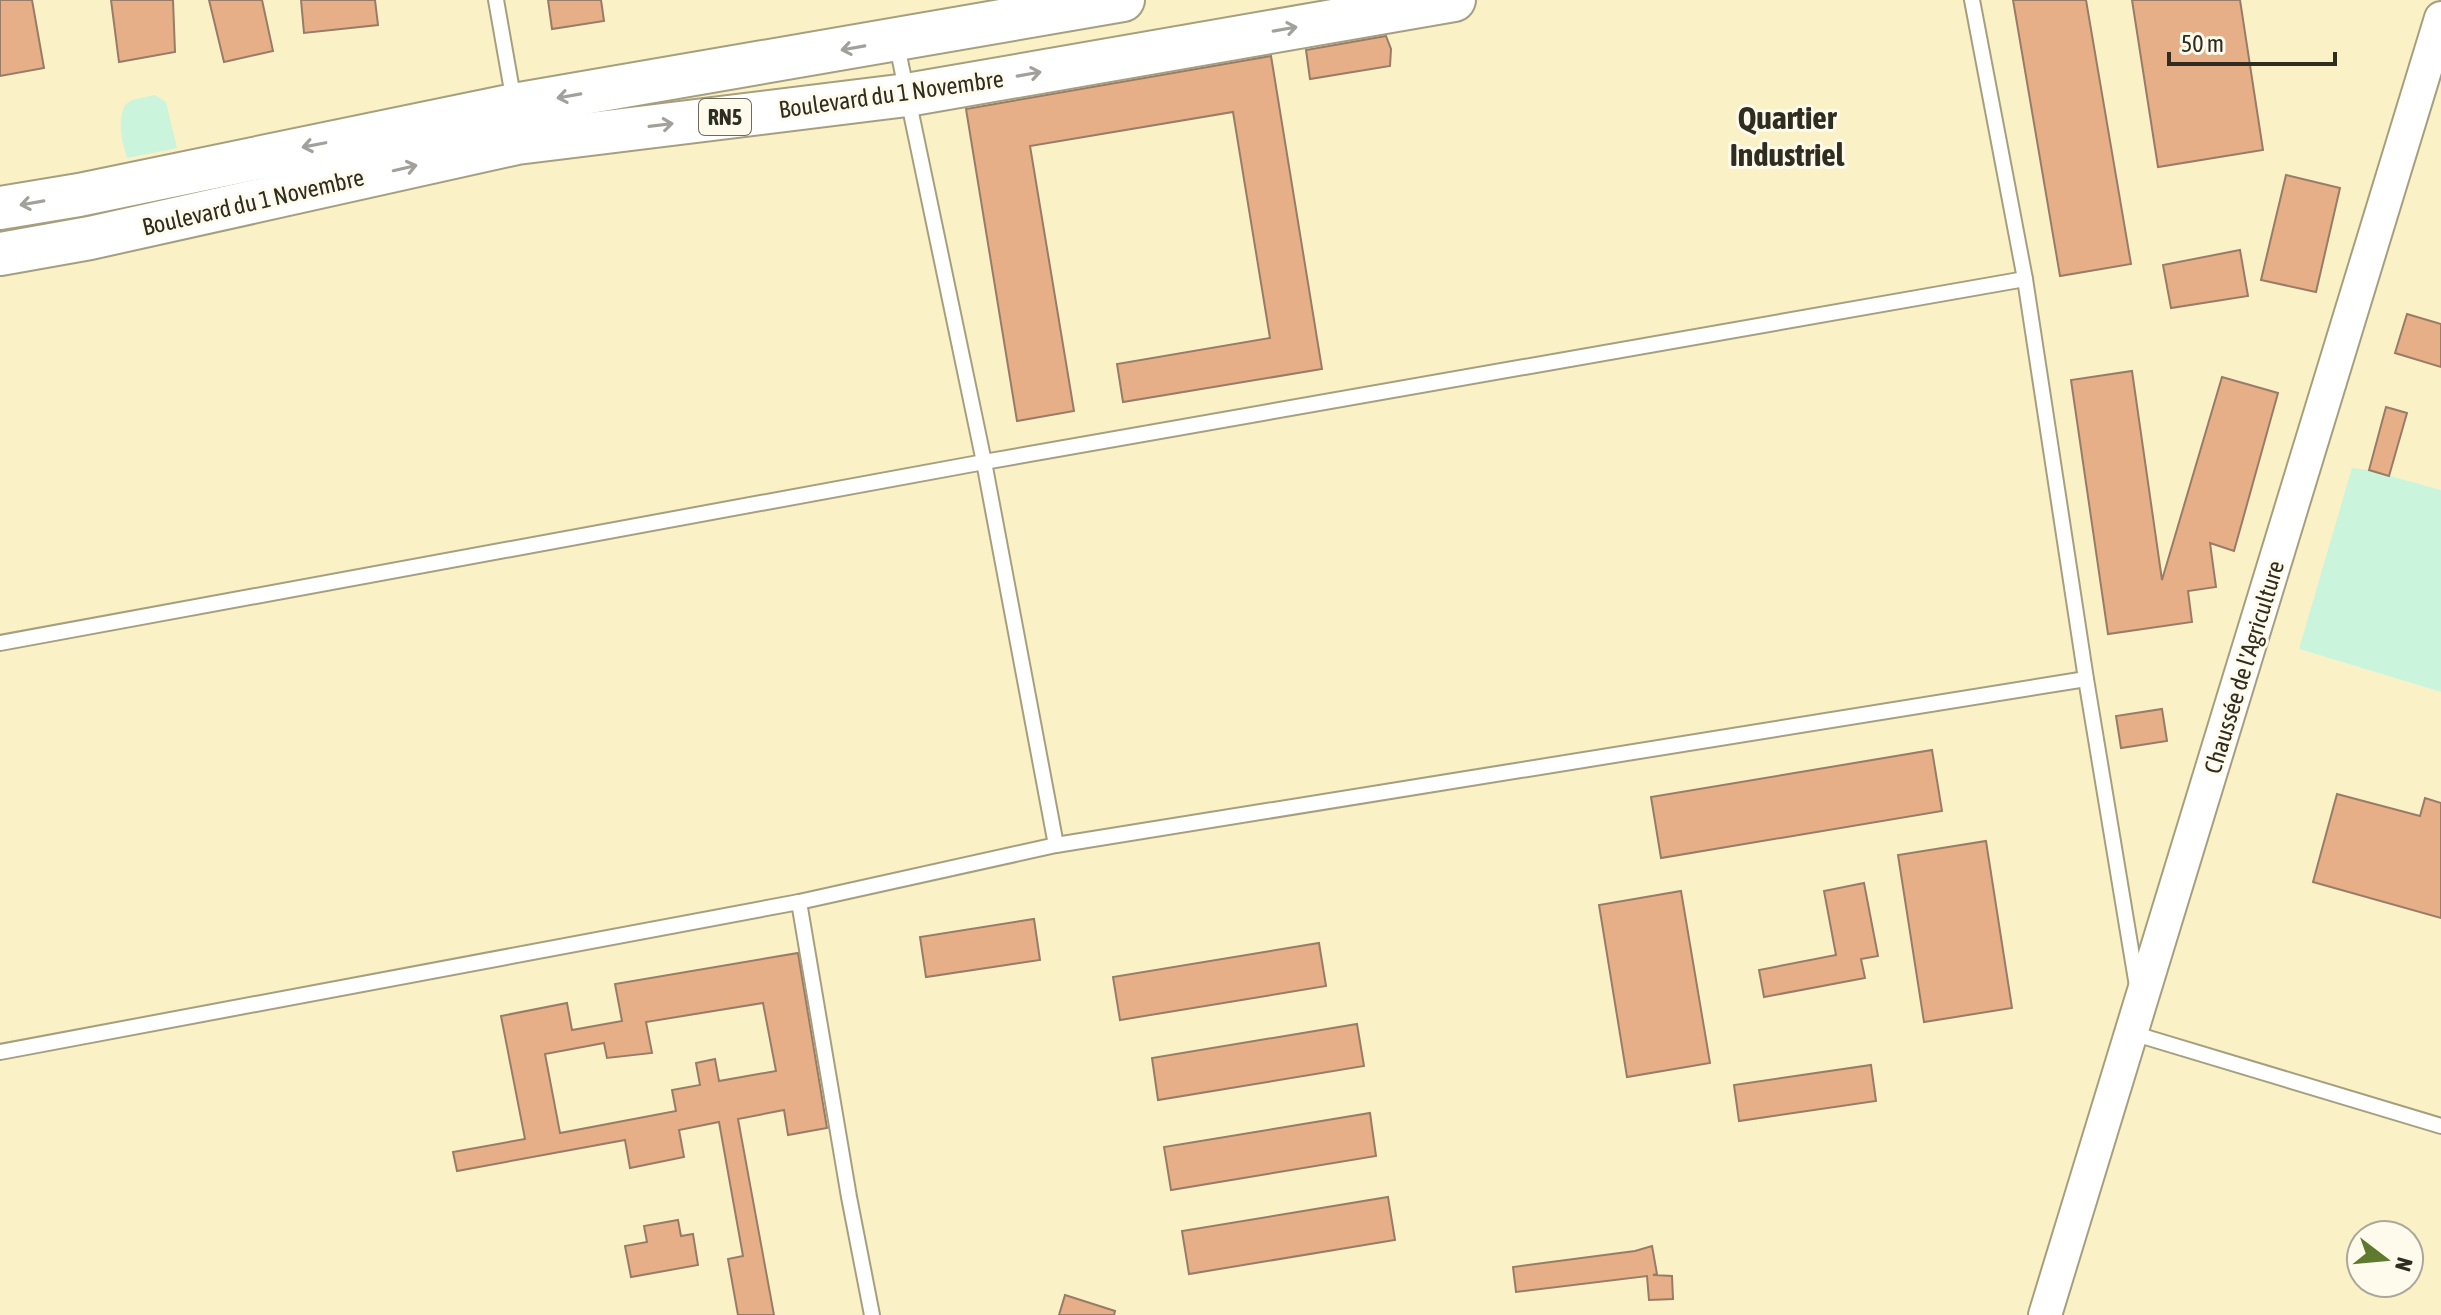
<svg xmlns="http://www.w3.org/2000/svg" width="2441" height="1315" font-family="'Asap Condensed',sans-serif">
	<style>
		.built { fill: #fbf1c7; fill-rule: evenodd }
		.green { fill: #caf4db }
		.building { fill: #e6af87; stroke: #987c68; stroke-width: 2; fill-rule: evenodd }
		.lines { fill: none; stroke-linecap: round; stroke-linejoin: round }
		.service-casing { stroke: #a69f7f; stroke-width: 18 }
		.tertiary-casing { stroke: #a69f7f; stroke-width: 36 }
		.primary-casing { stroke: #a69f7f; stroke-width: 46 }
		.service { stroke: #fff; stroke-width: 14 }
		.tertiary { stroke: #fff; stroke-width: 32 }
		.primary { stroke: #fff; stroke-width: 42 }
		.oneway { stroke: #a1a09b }
		.labels { text-anchor: middle; dominant-baseline: central; stroke-width: 6; stroke-linejoin: round; paint-order: stroke }
		.shield { fill: #fefbed; stroke: #6d6a5e; stroke-width: 2 }
		.shield-label { font-size: 22px; font-weight: bold; fill: #2f2c20 }
		.street-label { font-size: 24px; fill: #2f2c20; stroke: #fefbed }
		.district-label { font-size: 32px; font-weight: bold; fill: #2f2c20; stroke: #fefbed }
	</style>
	<rect width="100%" height="100%" fill="#fefbed"/>
	<path class="built" d="M 0,0 L 2441,0 L 2441,490 L 2369,470 L 2299,649 L 2441,692 L 2441,1315 L 0,1315 ZM 2361,1235 L 2409,1235 L 2409,1283 L 2361,1283 Z"/>
	<g class="green">
		<path d="M 155,95 L 166,102 L 177,148 L 127,158 C 122,139 117,124 125,105 L 132,100 Z"/>
		<path d="M 2352,468 L 2369,470 L 2441,490 L 2441,692 L 2299,649 Z"/>
	</g>
	<g class="building">
		<path d="M 0,0 L 32,0 L 44,68 L 0,76 Z"/>
		<path d="M 111,0 L 173,0 L 175,52 L 119,62 Z"/>
		<path d="M 209,0 L 262,0 L 273,51 L 224,62 Z"/>
		<path d="M 301,0 L 375,0 L 378,25 L 304,33 Z"/>
		<path d="M 548,0 L 601,0 L 604,21 L 552,29 Z"/>
		<path d="M 2013,0 L 2086,0 L 2131,264 L 2060,276 Z"/>
		<path d="M 2132,0 L 2240,0 L 2263,150 L 2158,167 Z"/>
		<path d="M 1386,36 L 1391,49 L 1390,66 L 1310,79 L 1306,50 Z"/>
		<path d="M 1271,56 L 1322,369 L 1123,402 L 1117,364 L 1270,338 L 1233,112 L 1030,146 L 1074,411 L 1017,421 L 966,109 Z"/>
		<path d="M 2286,175 L 2340,188 L 2316,292 L 2261,280 Z"/>
		<path d="M 2240,250 L 2248,296 L 2171,308 L 2163,265 Z"/>
		<path d="M 2407,314 L 2441,324 L 2441,367 L 2395,353 Z"/>
		<path d="M 2132,371 L 2162,580 L 2222,377 L 2278,393 L 2234,551 L 2210,543 L 2216,587 L 2188,591 L 2192,622 L 2108,634 L 2071,380 Z"/>
		<path d="M 2386,407 L 2407,413 L 2389,476 L 2369,470 Z"/>
		<path d="M 2162,709 L 2167,741 L 2121,748 L 2116,716 Z"/>
		<path d="M 1932,750 L 1942,811 L 1661,858 L 1651,797 Z"/>
		<path d="M 2337,794 L 2420,816 L 2425,798 L 2441,803 L 2441,918 L 2313,882 Z"/>
		<path d="M 1986,841 L 2012,1008 L 1924,1022 L 1898,855 Z"/>
		<path d="M 1864,883 L 1878,956 L 1861,959 L 1865,978 L 1764,997 L 1759,970 L 1836,955 L 1824,891 Z"/>
		<path d="M 1681,891 L 1710,1063 L 1627,1077 L 1599,905 Z"/>
		<path d="M 1034,919 L 1040,960 L 926,977 L 920,937 Z"/>
		<path d="M 1319,943 L 1326,986 L 1120,1020 L 1113,977 Z"/>
		<path d="M 798,953 L 827,1128 L 788,1135 L 784,1110 L 738,1119 L 774,1315 L 738,1315 L 728,1259 L 743,1256 L 719,1122 L 679,1130 L 684,1157 L 630,1168 L 625,1140 L 457,1171 L 453,1152 L 525,1139 L 501,1016 L 567,1003 L 572,1030 L 622,1021 L 615,984 ZM 763,1003 L 776,1071 L 719,1081 L 715,1059 L 696,1063 L 700,1085 L 672,1090 L 676,1111 L 560,1133 L 545,1054 L 604,1043 L 607,1058 L 652,1053 L 646,1022 Z"/>
		<path d="M 1357,1024 L 1364,1066 L 1158,1100 L 1152,1058 Z"/>
		<path d="M 1871,1065 L 1876,1101 L 1739,1121 L 1734,1085 Z"/>
		<path d="M 1370,1113 L 1376,1156 L 1171,1190 L 1164,1147 Z"/>
		<path d="M 1388,1197 L 1395,1240 L 1189,1274 L 1182,1231 Z"/>
		<path d="M 678,1220 L 681,1236 L 693,1234 L 698,1265 L 631,1277 L 625,1246 L 647,1242 L 644,1226 Z"/>
		<path d="M 1652,1246 L 1657,1274 L 1653,1275 L 1672,1276 L 1673,1299 L 1649,1300 L 1647,1276 L 1516,1292 L 1513,1267 L 1635,1251 Z"/>
		<path d="M 1065,1295 L 1115,1311 L 1114,1315 L 1059,1315 Z"/>
	</g>
	<g class="lines">
		<g class="service-casing">
			<g id="service">
				<path d="M 496,0 L 514,102"/>
				<path d="M 1972,0 L 2025,279 L 2086,679 L 2137,986"/>
				<path d="M 896,41 L 984,462 L 1056,845"/>
				<path d="M 0,643 L 984,462 L 2025,279"/>
				<path d="M 799,902 L 849,1197 L 872,1315"/>
				<path d="M 2132,1033 L 2441,1126"/>
				<path d="M 0,1052 L 799,902 L 1056,845 L 2086,679"/>
			</g>
		</g>
		<g class="tertiary-casing">
			<path id="tertiary" d="M 2045,1315 L 2441,18"/>
		</g>
		<g class="primary-casing">
			<g id="primary">
				<path d="M 0,208 L 79,195 L 514,105 L 1123,0"/>
				<path d="M 0,254 L 90,238 L 517,143 L 907,95 L 1454,0"/>
			</g>
		</g>
		<use href="#service" class="service"/>
		<use href="#tertiary" class="tertiary"/>
		<use href="#primary" class="primary"/>
	</g>
	<defs><path id="oneway-shaft" d="M-6 0H5M1.5-3L5.5 0L1.5 3" fill="none" stroke-width="1.6" stroke-linecap="round" stroke-linejoin="round" transform="scale(2)"/></defs>
	<g class="oneway">
		<use href="#oneway-shaft" transform="translate(1285 29) rotate(-10)"/>
		<use href="#oneway-shaft" transform="translate(853 48) rotate(170)"/>
		<use href="#oneway-shaft" transform="translate(1029 74) rotate(-10)"/>
		<use href="#oneway-shaft" transform="translate(569 96) rotate(170)"/>
		<use href="#oneway-shaft" transform="translate(661 125) rotate(-7)"/>
		<use href="#oneway-shaft" transform="translate(314 145) rotate(169)"/>
		<use href="#oneway-shaft" transform="translate(405 168) rotate(-13)"/>
		<use href="#oneway-shaft" transform="translate(32 203) rotate(170)"/>
	</g>
	<g class="labels">
		<rect class="shield" x="699" y="99" width="52" height="36" rx="6"/>
		<g class="shield-label">
			<text x="725" y="117">RN5</text>
		</g>
		<g class="street-label">
			<text transform="translate(891 94) rotate(-8)">Boulevard du 1 Novembre</text>
			<text transform="translate(253 202) rotate(-13)">Boulevard du 1 Novembre</text>
			<text transform="translate(2244 667) rotate(-73)">Chaussée de l'Agriculture</text>
		</g>
		<g class="district-label">
			<text x="1787" y="117">Quartier<tspan x="1787" dy="37">Industriel</tspan></text>
		</g>
	</g>
	<g transform="translate(2385 1259) rotate(106)"><circle r="38" fill="#fefbed" stroke="#aba89b" stroke-width="2"/>
	<path d="M0-6L14 30L0 20L-14 30Z" fill="#5e7a2e"/>
	<text y="-12" font-size="22" font-weight="bold" text-anchor="middle" fill="#2f2c20">N</text>
	</g>
	<path d="M2169 52v12h166v-12" fill="none" stroke="#2f2c20" stroke-width="4"/>
	<text x="2181" y="52" font-size="24" fill="#2f2c20" stroke="#fefbed" stroke-width="6" paint-order="stroke">50 m</text>
</svg>
